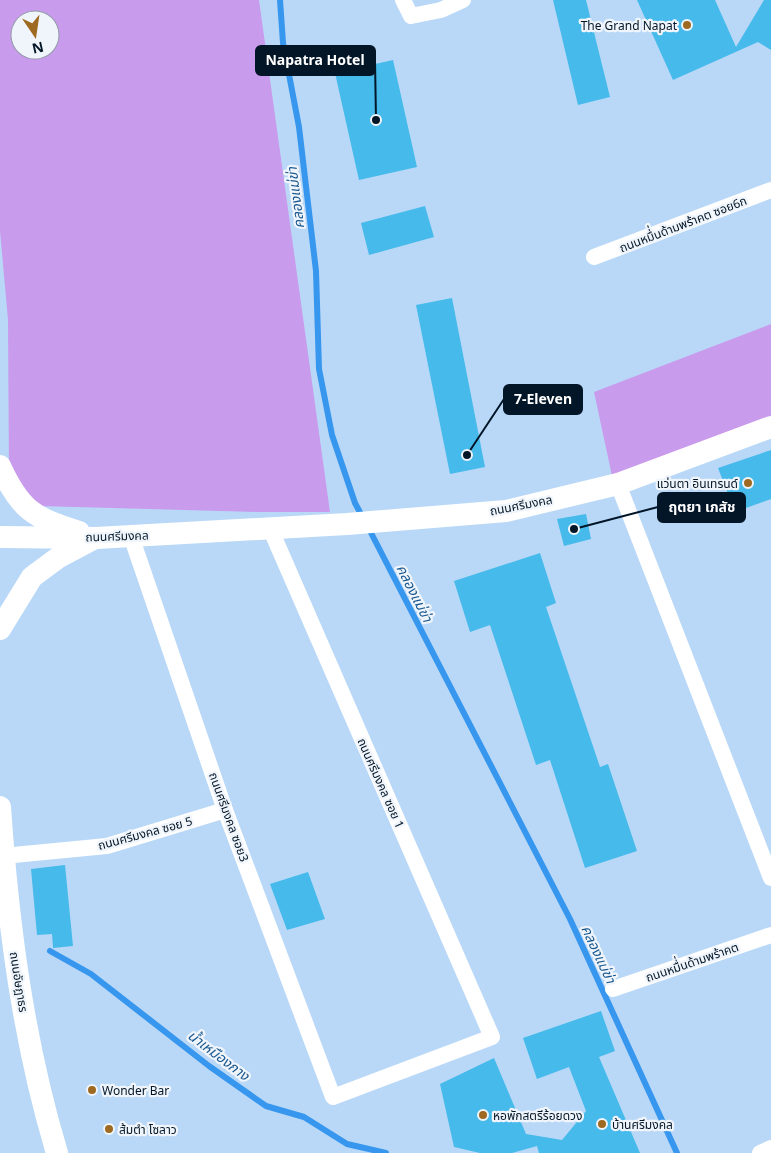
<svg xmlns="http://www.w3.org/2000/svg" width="771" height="1153" font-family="'Noto Sans','Noto Sans Thai',sans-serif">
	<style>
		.green { fill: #c99bec; fill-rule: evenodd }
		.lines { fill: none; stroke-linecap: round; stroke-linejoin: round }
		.stream { stroke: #3796ed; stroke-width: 6 }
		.building { fill: #45baeb }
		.street { stroke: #fff; stroke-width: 16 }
		.secondary { stroke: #fff; stroke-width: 22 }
		.poi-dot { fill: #9e6921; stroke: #f0f5fb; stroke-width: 2 }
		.labels { text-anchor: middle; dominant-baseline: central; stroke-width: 4.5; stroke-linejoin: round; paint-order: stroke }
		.poi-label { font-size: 12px; fill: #031628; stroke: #f0f5fb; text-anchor: start }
		.street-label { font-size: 12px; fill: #031628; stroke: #f0f5fb }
		.water-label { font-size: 14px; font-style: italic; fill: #17578f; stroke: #f0f5fb }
		.leader { fill: none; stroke: #031628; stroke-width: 2 }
		.callout-dot { fill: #031628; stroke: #f0f5fb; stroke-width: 2 }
		.callout { fill: #031628; stroke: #031628; stroke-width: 2 }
		.callout-label { font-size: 14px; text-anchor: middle; font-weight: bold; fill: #fff }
	</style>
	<rect width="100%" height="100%" fill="#b9d8f7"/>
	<g class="green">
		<path d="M 0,0 L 259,0 L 330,512 L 260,512 L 38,506 L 9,477 L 8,320 L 0,231 ZM 20,20 L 50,20 L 50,50 L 20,50 Z"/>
		<path d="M 771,324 L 771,419 L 612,476 L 594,392 Z"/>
	</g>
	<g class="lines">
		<g class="stream">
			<path d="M 280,0 L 283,43 L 299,127 L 316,271 L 319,369 L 332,435 L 355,503 L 363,518"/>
			<path d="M 368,527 L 570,919 L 677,1153"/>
			<path d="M 50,951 L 91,974 L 209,1066 L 266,1106 L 304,1117 L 347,1144 L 386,1153"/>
		</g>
	</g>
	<g class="building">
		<path d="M 553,0 L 586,0 L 610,97 L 578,105 Z"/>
		<path d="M 637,0 L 715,0 L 736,47 L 764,0 L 771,0 L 771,50 L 758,42 L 673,80 Z"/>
		<path d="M 393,60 L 417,167 L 359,180 L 335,73 Z"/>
		<path d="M 425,206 L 434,237 L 369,255 L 361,223 Z"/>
		<path d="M 452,298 L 485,467 L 450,474 L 416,305 Z"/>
		<path d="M 771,450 L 771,499 L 735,512 L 718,468 Z"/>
		<path d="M 586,514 L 591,539 L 564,546 L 557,519 Z"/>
		<path d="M 540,553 L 556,603 L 546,607 L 600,767 L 608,764 L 637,851 L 585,868 L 550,760 L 536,765 L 490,625 L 470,632 L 454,581 Z"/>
		<path d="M 65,865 L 73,946 L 53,948 L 52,934 L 37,935 L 31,869 Z"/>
		<path d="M 308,872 L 325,919 L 287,930 L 270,884 Z"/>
		<path d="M 601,1011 L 615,1051 L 599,1057 L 640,1153 L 539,1153 L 537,1146 L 512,1153 L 480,1153 L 454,1147 L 440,1084 L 494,1058 L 526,1134 L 562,1140 L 586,1111 L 569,1067 L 537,1079 L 523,1038 Z"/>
	</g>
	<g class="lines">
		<g class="street">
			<path d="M 403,0 L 411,16 L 441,10 L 463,0"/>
			<path d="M 594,257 L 771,190"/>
			<path d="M 618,484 L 771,878"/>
			<path d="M 131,536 L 225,810 L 333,1097 L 492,1037 L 270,528"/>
			<path d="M 3,856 L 107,846 L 225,810"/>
			<path d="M 613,989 L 771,935"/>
			<path d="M 760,1153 L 771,1148"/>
		</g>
		<g class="secondary">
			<path d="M 0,466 C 20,510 34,518 79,532"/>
			<path d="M 0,537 L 96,538 L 347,524 L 506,511 L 618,484 L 771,427"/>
			<path d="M 0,629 L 32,577 L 59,557 L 93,539"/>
			<path d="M 0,807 C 8,924 23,1040 57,1153"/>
		</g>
	</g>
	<g class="poi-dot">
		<circle cx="687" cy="25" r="5"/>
		<circle cx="748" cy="483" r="5"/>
		<circle cx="92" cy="1090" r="5"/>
		<circle cx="483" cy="1115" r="5"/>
		<circle cx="602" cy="1124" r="5"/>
		<circle cx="109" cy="1129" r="5"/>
	</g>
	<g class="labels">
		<g class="poi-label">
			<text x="677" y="25" text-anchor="end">The Grand Napat</text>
			<text x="738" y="483" text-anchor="end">แว่นตา อินเทรนด์</text>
			<text x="102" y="1090">Wonder Bar</text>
			<text x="493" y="1115">หอพักสตรีร้อยดวง</text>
			<text x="612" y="1124">บ้านศรีมงคล</text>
			<text x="119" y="1129">ส้มตำ โซลาว</text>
		</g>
		<g class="street-label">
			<text transform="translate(683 224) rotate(-21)">ถนนหมื่่นด้ามพร้าคต ซอย6ก</text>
			<text transform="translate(521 505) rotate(-11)">ถนนศรีมงคล</text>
			<text transform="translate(117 536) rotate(-2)">ถนนศรีมงคล</text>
			<text transform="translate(381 783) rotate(66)">ถนนศรีมงคล ซอย 1</text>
			<text transform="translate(229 817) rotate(70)">ถนนศรีมงคล ซอย3</text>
			<text transform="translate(145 833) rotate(-15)">ถนนศรีมงคล ซอย 5</text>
			<text transform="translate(692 962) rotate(-19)">ถนนหมื่่นด้ามพร้าคต</text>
			<text transform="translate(19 982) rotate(81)">ถนนอัษฎาธร</text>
		</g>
		<g class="water-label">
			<text transform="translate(295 198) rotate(-97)">คลองแม่ข่า</text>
			<text transform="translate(415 593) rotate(63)">คลองแม่ข่า</text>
			<text transform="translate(599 954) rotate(65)">คลองแม่ข่า</text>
			<text transform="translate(219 1055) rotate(37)">น้ำเหมืองกาง</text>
		</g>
	</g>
	<path class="leader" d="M376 120L375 60M467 455L504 399M574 529L658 507"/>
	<g class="callout-dot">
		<circle cx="376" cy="120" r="5"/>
		<circle cx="467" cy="455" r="5"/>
		<circle cx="574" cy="529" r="5"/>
	</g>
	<g class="callout">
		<rect x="256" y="46" width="119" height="29" rx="5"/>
		<rect x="504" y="385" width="78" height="29" rx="5"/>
		<rect x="658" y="493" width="87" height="29" rx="5"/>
	</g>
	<g class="callout-label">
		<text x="315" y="65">Napatra Hotel</text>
		<text x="543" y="404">7-Eleven</text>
		<text x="702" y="512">ฤตยา เภสัช</text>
	</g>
	<g transform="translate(35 35) rotate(167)"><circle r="24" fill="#f0f5fb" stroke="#919ca7"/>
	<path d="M0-4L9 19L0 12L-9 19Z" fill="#9e6921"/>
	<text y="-8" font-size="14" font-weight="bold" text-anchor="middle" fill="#031628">N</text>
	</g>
</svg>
